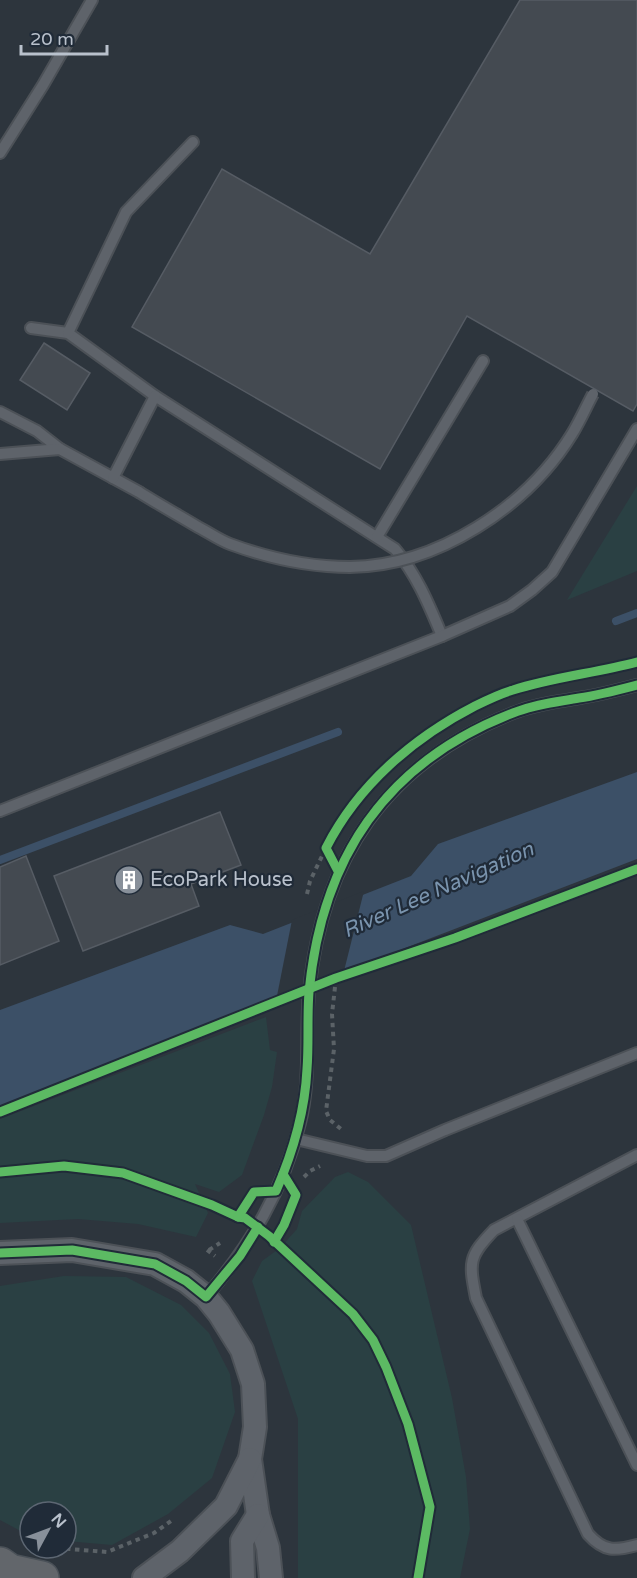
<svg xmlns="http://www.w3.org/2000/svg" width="637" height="1578" font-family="'Varela Round',sans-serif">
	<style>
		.green { fill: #2a4043 }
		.water { fill: #3c5067 }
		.pier { fill: #2d353d }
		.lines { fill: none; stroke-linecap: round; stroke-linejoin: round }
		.stream { stroke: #3c5067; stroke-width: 8 }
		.building { fill: #444a51; stroke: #565c64; stroke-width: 1.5 }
		.service-casing { stroke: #4c5157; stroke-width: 14 }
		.minor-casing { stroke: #4c5157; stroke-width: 26 }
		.trunk-casing { stroke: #4a5158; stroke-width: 36 }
		.path { stroke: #5b6267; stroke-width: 4; stroke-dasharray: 4.5 4.5; stroke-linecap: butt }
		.service { stroke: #5e636a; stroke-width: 10 }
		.minor { stroke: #5e636a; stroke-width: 22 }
		.trunk { stroke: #62666b; stroke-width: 33 }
		.service-bridge-casing { stroke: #4c5157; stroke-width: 14; stroke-linecap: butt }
		.service-bridge { stroke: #5e636a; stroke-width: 10 }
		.cycleway-casing { stroke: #202b38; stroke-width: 13 }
		.cycleway { stroke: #5cba63; stroke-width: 9 }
		.labels { text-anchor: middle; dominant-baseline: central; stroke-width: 4.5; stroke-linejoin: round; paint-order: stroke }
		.poi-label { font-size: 20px; fill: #b9c1cc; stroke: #202b38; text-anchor: start }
		.water-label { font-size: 21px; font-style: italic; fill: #7a94ae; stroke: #202b38 }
	</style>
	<rect width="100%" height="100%" fill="#2d353d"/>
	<g class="green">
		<path d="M 637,486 L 637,571 L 567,600 Z"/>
		<path d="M 266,1017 L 270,1050 L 277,1052 L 272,1087 L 264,1115 L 242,1175 L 219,1192 L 195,1184 L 208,1213 L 196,1237 L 138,1224 L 78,1219 L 0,1223 L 0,1119 Z"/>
		<path d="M 348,1172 L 368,1182 L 411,1225 L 452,1398 L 466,1477 L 470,1529 L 460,1578 L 298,1578 L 298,1419 L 252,1281 L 262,1261 L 280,1248 L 297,1229 L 302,1211 L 335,1177 Z"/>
		<path d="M 64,1276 L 126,1277 L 181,1305 L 209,1333 L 230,1374 L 235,1412 L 212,1478 L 168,1514 L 112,1545 L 66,1541 L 66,1512 L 30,1512 L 30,1536 L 0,1520 L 0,1286 Z"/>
	</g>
	<path class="water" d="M 637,772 L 637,859 L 236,1013 L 0,1107 L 0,1010 L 230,925 L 263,934 L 411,876 L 438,844 Z"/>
	<path class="pier" d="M 364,891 L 343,975 L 276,1001 L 292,920 Z"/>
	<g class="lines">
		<g class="stream">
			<path d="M 616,621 L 637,613"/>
			<path d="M 0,860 L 338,732"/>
		</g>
	</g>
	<g class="building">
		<path d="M 520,0 L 637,0 L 637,404 L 633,411 L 467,316 L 380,469 L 132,327 L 222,169 L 370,254 Z"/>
		<path d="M 44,343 L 90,373 L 67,410 L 20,380 Z"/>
		<path d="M 220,812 L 241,865 L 191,884 L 199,906 L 83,951 L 54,876 Z"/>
		<path d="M 26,856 L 59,941 L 0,965 L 0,867 Z"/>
	</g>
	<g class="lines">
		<g class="service-casing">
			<g id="service">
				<path d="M 0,153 L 43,85 L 92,0"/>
				<path d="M 31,328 L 68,333 L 155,396 L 395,549 C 417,575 429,605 442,636"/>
				<path d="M 68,333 L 126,212 L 193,142"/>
				<path d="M 0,412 L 37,431 L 60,449"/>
				<path d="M 0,454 L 60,449 L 139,492"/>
				<path d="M 113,478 L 155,396"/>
				<path d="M 377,537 L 483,361"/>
				<path d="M 0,811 L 442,636 L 510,606 L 532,590 L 552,572 L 637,429"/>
				<path d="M 296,1139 L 367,1156 L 386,1156 L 445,1130 L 637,1053"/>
				<path d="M 637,1155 L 494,1230 C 468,1257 469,1262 476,1298 L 588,1534 C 604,1552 615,1551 637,1545"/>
				<path d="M 517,1219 L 637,1465"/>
				<path d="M 206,1297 C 251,1244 283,1191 300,1123 C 311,1081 305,1036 309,992 C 322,858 386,763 513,713 C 535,704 557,702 579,698 C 599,695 618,690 637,685"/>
			</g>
		</g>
		<g class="minor-casing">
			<g id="minor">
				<path d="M 0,1253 L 72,1250 L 155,1264 L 186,1281 L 206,1297 L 219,1313 L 242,1350 L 253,1384 L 255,1427 L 250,1459 L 258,1515 L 268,1548 L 271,1578"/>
				<path d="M 144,1578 L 180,1551 L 226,1506 L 250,1459"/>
				<path d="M 243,1578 L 242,1541 L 258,1515"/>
			</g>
		</g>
		<g class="trunk-casing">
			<path id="trunk" d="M 0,1564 L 10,1571 L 42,1578"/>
		</g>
		<g class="path">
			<path d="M 307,894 L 310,881 L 323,854"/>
			<path d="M 336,978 L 332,1014 L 334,1049 L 326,1111 L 330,1120 L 341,1129"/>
			<path d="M 304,1177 L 310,1171 L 320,1166"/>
			<path d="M 207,1250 L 215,1256"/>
			<path d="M 209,1250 L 220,1243"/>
			<path d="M 57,1548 L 107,1552 L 154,1533 L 171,1521"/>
		</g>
		<use href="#service" class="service"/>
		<use href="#minor" class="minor"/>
		<use href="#trunk" class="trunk"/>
		<g class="service-bridge-casing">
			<path id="service-bridge" d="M 139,492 C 158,504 178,515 198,527 C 208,532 219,540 230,544 C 268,558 308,567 350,567 C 437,566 527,507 572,434 C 580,421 586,407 593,394"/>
		</g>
		<use href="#service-bridge" class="service-bridge"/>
		<g class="cycleway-casing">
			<g id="cycleway">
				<path d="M 338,871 L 326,848 C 358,785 413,738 475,706 C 487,700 499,694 513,690 C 553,677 596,673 637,662"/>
				<path d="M 0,1112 L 336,978 L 455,938 L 637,869"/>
				<path d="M 0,1172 L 64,1166 L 123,1173 L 212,1205 L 238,1217 L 245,1218 L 269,1236 L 353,1314 L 373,1340 L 386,1367 L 408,1424 L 430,1507 L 418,1578"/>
				<path d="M 238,1217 L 254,1192 L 276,1191 C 293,1152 305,1112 307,1069 C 309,1044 307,1017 309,992 C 322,857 386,762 513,713 C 535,704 557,702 579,698 C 599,695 618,690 637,685"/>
				<path d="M 274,1242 L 284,1225 L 296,1195 L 283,1174"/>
				<path d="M 0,1253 L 72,1250 L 155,1264 L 186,1281 L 206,1297 L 240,1256 L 258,1227"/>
			</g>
		</g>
		<use href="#cycleway" class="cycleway"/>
	</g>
	<defs>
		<g id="building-disc" transform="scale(1.5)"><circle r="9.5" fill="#88909a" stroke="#202b38"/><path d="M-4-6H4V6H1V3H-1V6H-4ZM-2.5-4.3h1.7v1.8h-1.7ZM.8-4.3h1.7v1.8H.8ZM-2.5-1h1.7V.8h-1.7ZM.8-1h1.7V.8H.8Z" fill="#fff"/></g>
	</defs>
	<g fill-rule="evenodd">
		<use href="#building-disc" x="129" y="880"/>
	</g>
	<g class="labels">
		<g class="poi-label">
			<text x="150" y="880">EcoPark House</text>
		</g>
		<g class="water-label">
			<text transform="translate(438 890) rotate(-24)">River Lee Navigation</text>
		</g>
	</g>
	<g transform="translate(48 1530) rotate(49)"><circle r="28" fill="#202b38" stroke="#5d6773" stroke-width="1.5"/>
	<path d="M0-4.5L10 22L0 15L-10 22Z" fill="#88909a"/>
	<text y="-9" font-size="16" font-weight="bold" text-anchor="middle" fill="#b9c1cc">N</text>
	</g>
	<path d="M21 45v9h86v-9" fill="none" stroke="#b9c1cc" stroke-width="3"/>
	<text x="30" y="45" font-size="18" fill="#b9c1cc" stroke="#202b38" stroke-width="4.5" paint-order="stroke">20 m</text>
</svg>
